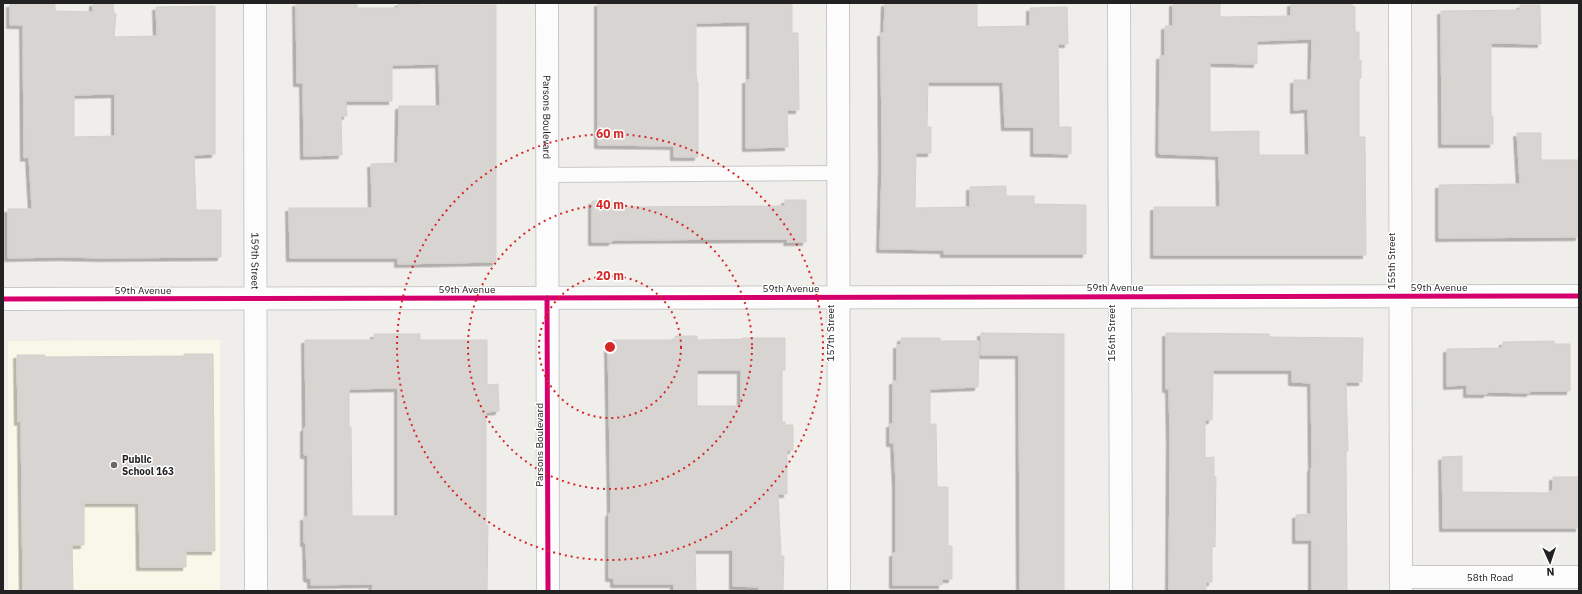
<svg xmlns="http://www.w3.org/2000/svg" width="1582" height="594" font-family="'IBM Plex Sans',sans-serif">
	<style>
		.education { fill: #f8f7e8 }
		.building { fill: #d7d4d2; stroke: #d3d0cc; fill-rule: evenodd; filter: url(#shadow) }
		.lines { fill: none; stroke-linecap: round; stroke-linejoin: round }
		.service-casing { stroke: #c9c8c7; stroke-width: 16 }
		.minor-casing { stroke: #c9c8c7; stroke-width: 24 }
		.service { stroke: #fdfcfc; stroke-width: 14 }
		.minor { stroke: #fdfcfc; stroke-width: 22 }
		.cycleway-casing { stroke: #fff; stroke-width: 8 }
		.cycleway { stroke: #d6006c; stroke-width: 5 }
		.ring { fill: none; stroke: #d62828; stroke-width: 2; stroke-dasharray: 2 4 }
		.poi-dot { fill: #6a6968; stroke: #fff; stroke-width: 1.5 }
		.labels { text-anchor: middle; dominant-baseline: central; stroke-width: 3; stroke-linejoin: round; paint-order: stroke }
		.street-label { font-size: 10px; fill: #222; stroke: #fff }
		.poi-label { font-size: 10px; font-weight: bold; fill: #222; stroke: #fff; text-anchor: start }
		.centre { fill: #d62828; stroke: #fff; stroke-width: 2 }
		.ring-label { font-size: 12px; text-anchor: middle; font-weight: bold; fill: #d62828; stroke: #fff; stroke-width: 3; stroke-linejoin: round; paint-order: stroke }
	</style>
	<defs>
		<filter id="shadow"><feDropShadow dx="-3.5" dy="3.5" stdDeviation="0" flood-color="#0004"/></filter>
	</defs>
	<rect width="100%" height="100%" fill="#f0eeeb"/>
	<path class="education" d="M 220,340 L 220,591 L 8,591 L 8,341 Z"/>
	<g class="building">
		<path d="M 15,3 L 55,3 L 55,11 L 93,12 L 93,3 L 113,3 L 114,13 L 116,14 L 114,37 L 157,36 L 156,7 L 215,6 L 215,154 L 194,155 L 196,210 L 221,210 L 221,257 L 103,258 L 62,257 L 8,258 L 8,209 L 32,209 L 29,157 L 24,158 L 23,25 L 10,25 L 10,4 L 15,4 ZM 115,94 L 115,136 L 74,137 L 74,95 Z"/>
		<path d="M 296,3 L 357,3 L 357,8 L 398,8 L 398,3 L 418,3 L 418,5 L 496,5 L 496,262 L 398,264 L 398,258 L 290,258 L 289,208 L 372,208 L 371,164 L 398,163 L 399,106 L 440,106 L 439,64 L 392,65 L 392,101 L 346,101 L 347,116 L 341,116 L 342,155 L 304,156 L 303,83 L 297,83 Z"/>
		<path d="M 598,3 L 792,3 L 792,33 L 798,33 L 799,110 L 787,110 L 788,147 L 746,148 L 746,80 L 750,80 L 750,22 L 696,23 L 696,73 L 697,82 L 698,82 L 698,157 L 674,157 L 674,146 L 598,145 Z"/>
		<path d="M 885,3 L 977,3 L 977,27 L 1030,26 L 1030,8 L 1067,7 L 1068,44 L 1058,44 L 1059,127 L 1071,127 L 1071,154 L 1034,153 L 1034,127 L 1005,127 L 1003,82 L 928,82 L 927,127 L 931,127 L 931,153 L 916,153 L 915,208 L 970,207 L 970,187 L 1006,186 L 1006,196 L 1034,196 L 1034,204 L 1086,205 L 1086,254 L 944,254 L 944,250 L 880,249 L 882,165 L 881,33 L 884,33 Z"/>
		<path d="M 1173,3 L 1220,3 L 1220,17 L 1291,16 L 1291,3 L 1352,3 L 1352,6 L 1355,7 L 1355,32 L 1359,32 L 1359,60 L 1361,60 L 1361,78 L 1359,78 L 1359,137 L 1365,137 L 1366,255 L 1154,255 L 1154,207 L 1220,207 L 1219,156 L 1160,154 L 1159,152 L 1160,56 L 1165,56 L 1165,26 L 1173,26 ZM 1312,39 L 1311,80 L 1294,80 L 1294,110 L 1308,109 L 1309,155 L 1259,155 L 1259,131 L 1210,132 L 1210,63 L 1257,64 L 1257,41 Z"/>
		<path d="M 1520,5 L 1540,5 L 1541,44 L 1491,43 L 1491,116 L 1493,116 L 1493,144 L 1442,144 L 1441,11 L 1520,10 Z"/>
		<path d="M 1517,133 L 1541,133 L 1541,160 L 1579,160 L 1579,237 L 1439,238 L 1439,185 L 1520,184 Z"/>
		<path d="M 785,200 L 806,200 L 806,242 L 787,242 L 788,239 L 766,239 L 612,240 L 612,242 L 592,242 L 592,201 L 612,201 L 612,207 L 785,206 Z"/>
		<path d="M 981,333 L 1064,334 L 1064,591 L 1020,591 L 1019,355 L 981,355 Z"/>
		<path d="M 1166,333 L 1269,334 L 1269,337 L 1363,338 L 1362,382 L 1346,382 L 1348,451 L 1346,451 L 1347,591 L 1312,591 L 1312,540 L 1296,540 L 1296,515 L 1311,514 L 1311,468 L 1312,468 L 1311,383 L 1292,382 L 1292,370 L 1213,370 L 1212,420 L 1205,420 L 1205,458 L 1214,457 L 1214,477 L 1216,477 L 1215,547 L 1212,546 L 1212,582 L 1206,582 L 1206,591 L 1169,591 L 1170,440 L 1169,389 L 1166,389 Z"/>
		<path d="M 374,334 L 420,334 L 420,340 L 487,340 L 487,385 L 498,384 L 499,411 L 486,412 L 486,526 L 488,525 L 487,591 L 372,591 L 373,584 L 311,585 L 311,579 L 307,578 L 306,543 L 304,543 L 304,517 L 308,517 L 308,455 L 304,455 L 304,428 L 306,428 L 305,340 L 374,340 ZM 398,388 L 398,516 L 352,516 L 351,427 L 349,427 L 349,389 Z"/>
		<path d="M 675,336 L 697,336 L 697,340 L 743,339 L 743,338 L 785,338 L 785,370 L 782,370 L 782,422 L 785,422 L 785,425 L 793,425 L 793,450 L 787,450 L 787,494 L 778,494 L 781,556 L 784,556 L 783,590 L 759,590 L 759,587 L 733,586 L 733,550 L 695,550 L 696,591 L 674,591 L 674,584 L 614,584 L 614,578 L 609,578 L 609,513 L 611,513 L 608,347 L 612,347 L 612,340 L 675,340 ZM 697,370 L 741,370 L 741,406 L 697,406 Z"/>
		<path d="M 901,338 L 940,338 L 940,341 L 979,341 L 978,387 L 930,389 L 930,424 L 936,424 L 937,487 L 948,487 L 948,546 L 952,546 L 952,579 L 942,579 L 942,585 L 893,585 L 893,553 L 896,553 L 896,485 L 894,443 L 890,443 L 890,424 L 893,424 L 893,381 L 897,381 L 897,345 L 901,345 Z"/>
		<path d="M 1554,341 L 1554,344 L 1570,344 L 1570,391 L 1530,391 L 1530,393 L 1487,392 L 1487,394 L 1467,394 L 1467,385 L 1447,386 L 1447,349 L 1502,348 L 1503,342 Z"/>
		<path d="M 184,354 L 213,354 L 215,551 L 186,551 L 186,567 L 140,567 L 139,503 L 84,503 L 84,545 L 72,545 L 73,591 L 23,591 L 21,421 L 18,422 L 17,355 L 45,355 L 45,357 L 184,356 Z"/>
		<path d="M 1462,456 L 1462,492 L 1550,493 L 1550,491 L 1553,491 L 1553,477 L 1579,477 L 1579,528 L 1443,528 L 1442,457 Z"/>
	</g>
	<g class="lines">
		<g class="service-casing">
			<path id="service" d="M 548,175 L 838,173"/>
		</g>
		<g class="minor-casing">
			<g id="minor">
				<path id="s1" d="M 255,3 L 256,591"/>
				<path id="s2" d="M 547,3 L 548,591"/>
				<path d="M 838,3 L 839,591"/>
				<path d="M 1119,3 L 1121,591"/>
				<path d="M 1400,3 L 1401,591"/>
				<path d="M 3,299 L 1579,296"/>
				<path id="s3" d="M 1401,577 L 1579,577"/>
			</g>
		</g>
		<use href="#service" class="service"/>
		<use href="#minor" class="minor"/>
		<g class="cycleway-casing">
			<g id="cycleway">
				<path d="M 547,298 L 548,591"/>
				<path d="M 3,299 L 1579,296"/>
			</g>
		</g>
		<use href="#cycleway" class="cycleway"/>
	</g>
	<g class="ring">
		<circle cx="610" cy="347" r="71"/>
		<circle cx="610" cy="347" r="142"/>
		<circle cx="610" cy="347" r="213"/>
	</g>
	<circle class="poi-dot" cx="114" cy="465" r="4"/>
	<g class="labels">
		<g class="street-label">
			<text stroke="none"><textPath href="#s2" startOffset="114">Parsons Boulevard</textPath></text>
			<text stroke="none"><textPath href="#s1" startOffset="258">159th Street</textPath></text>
			<text transform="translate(1391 261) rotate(-90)">155th Street</text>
			<text x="1115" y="287">59th Avenue</text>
			<text x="1439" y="287">59th Avenue</text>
			<text x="791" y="288">59th Avenue</text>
			<text x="467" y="289">59th Avenue</text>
			<text x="143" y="290">59th Avenue</text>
			<text transform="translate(830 333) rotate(-90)">157th Street</text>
			<text transform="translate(1111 333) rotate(-90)">156th Street</text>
			<text transform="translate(539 445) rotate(-90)">Parsons Boulevard</text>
			<text stroke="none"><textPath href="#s3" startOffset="89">58th Road</textPath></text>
		</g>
		<g class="poi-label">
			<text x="122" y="459">Public<tspan x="122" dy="12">School 163</tspan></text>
		</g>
	</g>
	<circle cx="610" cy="347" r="6" class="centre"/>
	<g class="ring-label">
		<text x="610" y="138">60 m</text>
		<text x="610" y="209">40 m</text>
		<text x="610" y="280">20 m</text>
	</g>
	<rect width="1582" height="594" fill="none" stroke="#222222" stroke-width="8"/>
	<g transform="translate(1550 562) rotate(177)" stroke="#ffffff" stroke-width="3" paint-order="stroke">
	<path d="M0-3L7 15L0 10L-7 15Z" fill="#222222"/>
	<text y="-6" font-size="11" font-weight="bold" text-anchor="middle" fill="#222222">N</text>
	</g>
</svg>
